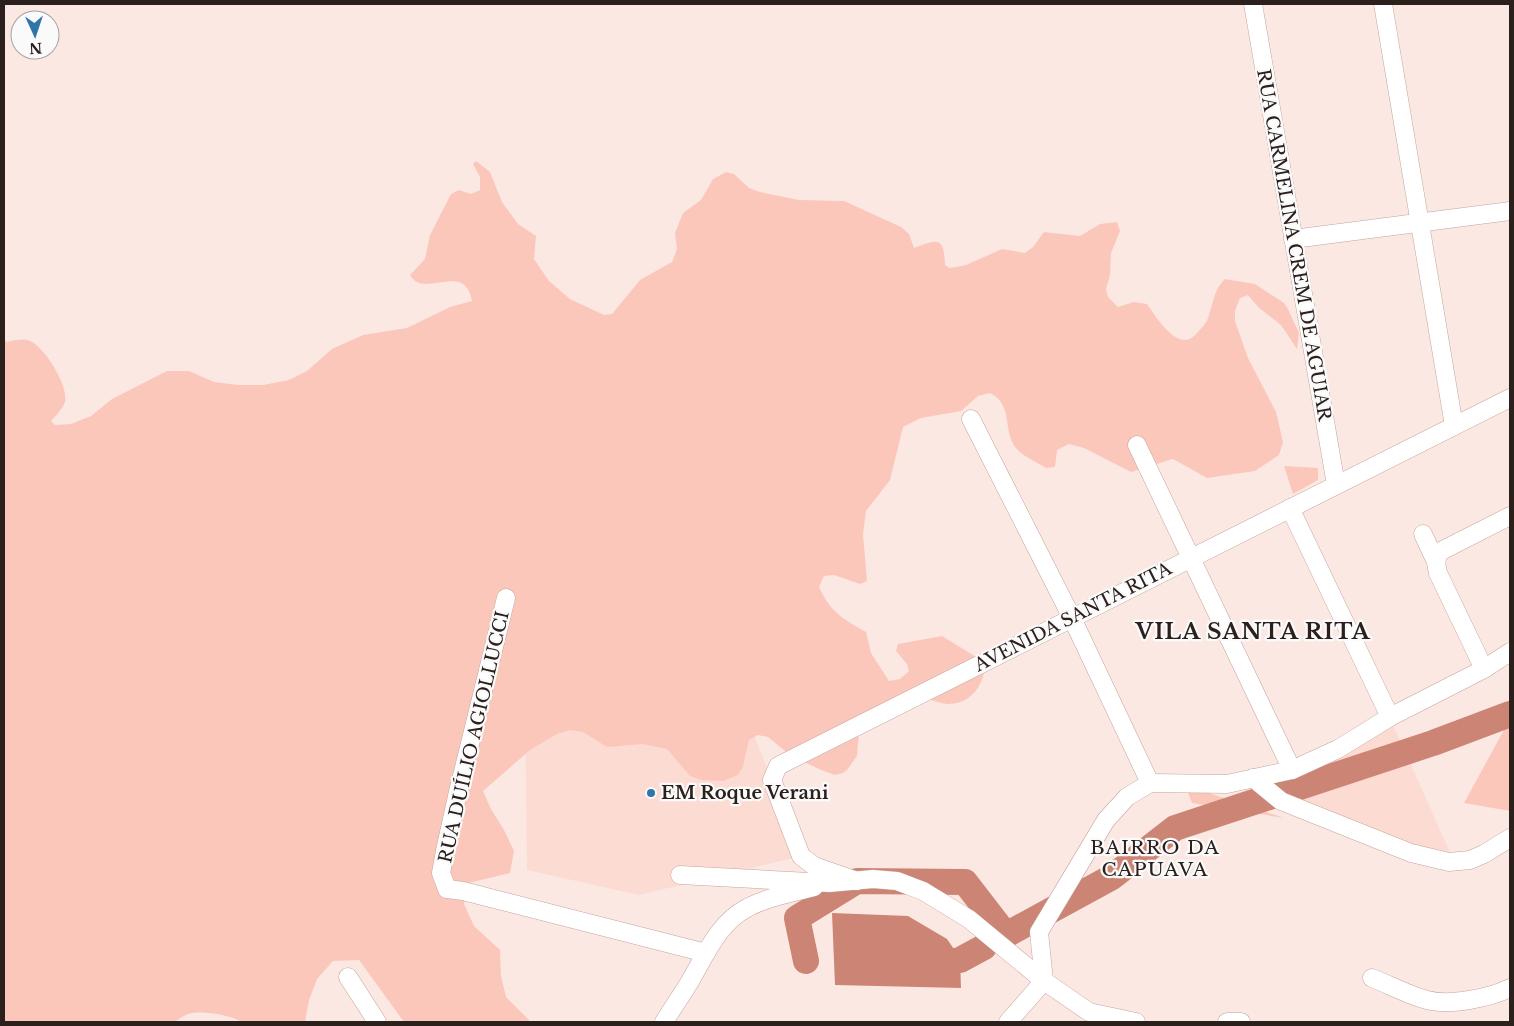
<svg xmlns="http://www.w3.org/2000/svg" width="1514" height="1026" font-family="'Libre Baskerville',serif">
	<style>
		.built { fill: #fcdbd2 }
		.green { fill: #fbc7bb }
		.water { fill: #cc8574 }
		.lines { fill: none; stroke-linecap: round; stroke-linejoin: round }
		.river { stroke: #cc8574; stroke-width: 26 }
		.minor-casing { stroke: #c4a49d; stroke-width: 19 }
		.minor { stroke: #fff; stroke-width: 18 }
		.poi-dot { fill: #2e75aa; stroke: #fafafa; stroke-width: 2 }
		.labels { text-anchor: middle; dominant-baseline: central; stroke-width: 4.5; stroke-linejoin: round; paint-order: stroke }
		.street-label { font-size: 18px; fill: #2c201d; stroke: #fafafa }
		.poi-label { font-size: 18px; font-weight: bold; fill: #2c201d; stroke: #fafafa; text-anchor: start }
		.neighbourhood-label { font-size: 19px; letter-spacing: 1px; fill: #2c201d; stroke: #fafafa }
		.district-label { font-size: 22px; font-weight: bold; letter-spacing: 1px; fill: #2c201d; stroke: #fafafa }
	</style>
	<rect width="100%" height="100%" fill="#fce8e3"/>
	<g class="built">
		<path d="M 739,696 L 801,856 L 639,895 L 527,870 L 525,720 Z"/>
		<path d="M 1390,718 L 1454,861 L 1282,800 L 1292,772 Z"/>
	</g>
	<g class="green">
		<path d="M 476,161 L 490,172 L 502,202 L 518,224 L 536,236 L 534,259 L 549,281 L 570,299 L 604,315 L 612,314 L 640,280 L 672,262 L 677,249 L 675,233 L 683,213 L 701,200 L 713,179 L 726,172 L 734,174 L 749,188 L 760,192 L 799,200 L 844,201 L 901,227 L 909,234 L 914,248 C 938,239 944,236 945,265 L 950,268 L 966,265 L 1002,249 L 1025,253 L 1033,247 L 1044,232 L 1080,236 L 1100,224 L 1117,222 L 1120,231 L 1111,253 L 1110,275 L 1106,289 L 1108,297 L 1118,307 L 1134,302 L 1147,304 C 1157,318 1179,355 1197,333 C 1201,328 1206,324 1208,318 C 1213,304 1214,289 1225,279 L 1255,284 L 1284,303 L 1287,307 L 1299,333 L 1297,349 L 1281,325 L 1258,307 L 1248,295 L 1240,298 L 1235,311 L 1235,321 L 1248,358 L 1276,412 L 1283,442 L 1279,455 L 1255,471 L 1207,478 L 1173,459 L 1131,472 L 1084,448 L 1069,444 L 1057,450 L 1055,467 L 1046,468 C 1037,462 1022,456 1016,448 C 1002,431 1014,405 990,393 L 978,396 L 961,411 L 921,418 L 903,427 L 890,480 L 866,511 L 863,534 L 867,581 L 860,584 L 834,575 L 824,576 L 819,587 C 831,613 842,618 866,632 L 871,653 L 889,681 L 900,679 L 909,671 L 907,664 L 896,651 L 898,644 L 942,636 L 973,655 L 985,666 C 983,687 970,704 948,704 C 937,703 924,697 914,694 L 860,718 L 857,756 L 847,770 L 843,773 L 835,775 L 821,770 L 790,755 L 768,737 L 758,735 L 749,740 L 743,766 L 738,775 L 723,781 L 701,780 L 690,776 L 667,749 L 643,744 L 607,747 L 583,732 L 570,730 L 557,734 L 530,750 L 483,791 L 491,809 L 504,830 L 514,851 L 510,873 L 468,883 L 464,904 L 474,926 L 500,950 L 501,976 L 506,997 L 531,1022 L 404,1022 L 359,960 L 333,961 L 317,979 L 309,1000 L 305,1022 L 242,1022 C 230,1015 201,1010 188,1014 C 183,1016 178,1020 174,1022 L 4,1022 L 4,340 L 7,342 C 15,340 23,338 30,341 C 45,347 69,387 65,402 C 63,409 55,416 51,421 L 55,425 L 71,424 L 91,416 L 112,399 L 167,371 L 189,371 L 214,382 L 238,385 L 263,385 L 289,380 L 307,371 L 332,349 L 363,335 L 407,328 L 450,307 L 472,301 C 465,260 423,300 410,275 L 425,259 L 430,235 L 451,194 L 459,190 L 471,194 L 480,190 L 480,177 L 473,164 Z"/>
		<path d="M 1284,466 L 1318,468 L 1318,480 L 1293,494 Z"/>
		<path d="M 1510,719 L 1510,811 L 1464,803 Z"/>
		<path d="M 1185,785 L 1284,818 L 1192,803 Z"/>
	</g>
	<path class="water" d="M 832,913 L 908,916 L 947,939 L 960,958 L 961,988 L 835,985 Z"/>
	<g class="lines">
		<g class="river">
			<path d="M 806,961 L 797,918 L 857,881 L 965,882 L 1006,935 L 1112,877 L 1175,828 L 1433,743 L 1510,714"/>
			<path d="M 942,963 L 960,960 L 984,947"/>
		</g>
		<g class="minor-casing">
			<g id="minor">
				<path d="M 1253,4 L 1336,485"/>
				<path d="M 1383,4 L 1454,426"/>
				<path d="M 1293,239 L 1510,211"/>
				<path d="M 971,419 L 1072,618 L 1150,783"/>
				<path d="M 1137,445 L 1292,770"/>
				<path d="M 1290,508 L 1390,717"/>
				<path d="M 1423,534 L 1436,562"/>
				<path d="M 506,598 L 458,792 L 445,851 L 441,873 L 447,889 L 463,891 L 706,953"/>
				<path d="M 1484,669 L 1438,573 C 1436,564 1435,558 1441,551 L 1510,516"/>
				<path d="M 1253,778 L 1281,801 L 1411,853 L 1449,862 L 1470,860 L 1484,854 L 1510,838"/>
				<path d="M 680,875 L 829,883 L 873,879 L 897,881 L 923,891 L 969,919 L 1044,981 L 1089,1012 L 1136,1022"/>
				<path d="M 857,881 L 814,866 L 801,856 L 772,780 L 778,766 L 1510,398"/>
				<path d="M 348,977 L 377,1022"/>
				<path d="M 1372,978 C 1390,985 1408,995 1427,1000 C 1449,1006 1490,998 1510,988"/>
				<path d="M 664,1022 C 672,1009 681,996 689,983 C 705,956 718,923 747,908 C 767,897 792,893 814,887"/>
				<path d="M 1008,1022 L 1044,981 L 1039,932 L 1106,820 L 1127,797 L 1150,783 L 1227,784 L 1292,770 L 1338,749 L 1390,717 L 1484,669 L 1510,652"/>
				<path d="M 1227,1022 L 1241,1022"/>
			</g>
		</g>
		<use href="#minor" class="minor"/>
	</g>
	<circle class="poi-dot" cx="651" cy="793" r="5"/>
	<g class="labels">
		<g class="street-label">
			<text transform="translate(1294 245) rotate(80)">RUA CARMELINA CREM DE AGUIAR</text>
			<text transform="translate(1073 617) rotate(-27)">AVENIDA SANTA RITA</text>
			<text transform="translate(474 737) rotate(-77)">RUA DUÍLIO AGIOLLUCCI</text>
		</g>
		<g class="poi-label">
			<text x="661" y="793">EM Roque Verani</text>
		</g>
		<g class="neighbourhood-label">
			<text x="1155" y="847">BAIRRO DA<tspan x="1155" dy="22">CAPUAVA</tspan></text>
		</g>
		<g class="district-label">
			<text x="1253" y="631">VILA SANTA RITA</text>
		</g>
	</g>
	<rect width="1514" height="1026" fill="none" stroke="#2c201d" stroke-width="10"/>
	<g transform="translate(35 35) rotate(177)"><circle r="24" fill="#fafafa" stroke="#a8a3a2"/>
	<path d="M0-4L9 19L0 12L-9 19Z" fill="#2e75aa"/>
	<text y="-8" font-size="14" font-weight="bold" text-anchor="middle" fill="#2c201d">N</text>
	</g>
</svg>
